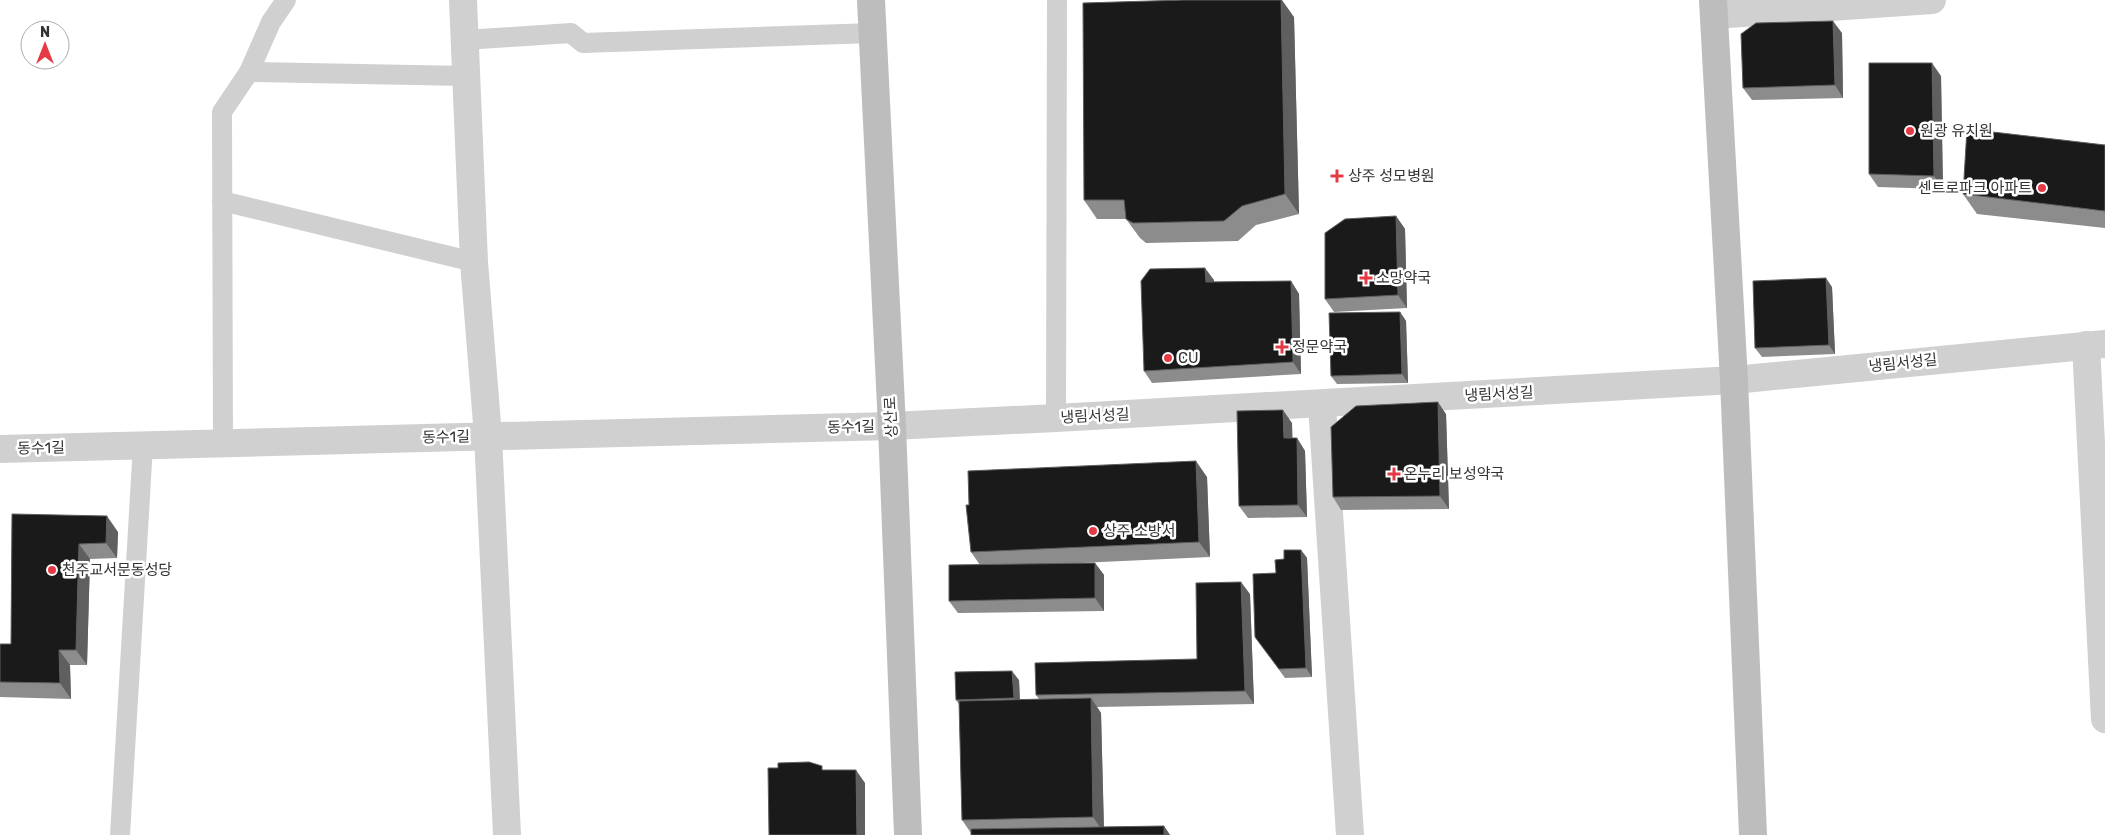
<svg xmlns="http://www.w3.org/2000/svg" width="2105" height="835" font-family="Rubik,'Noto Sans KR',sans-serif">
	<style>
		.lines { fill: none; stroke-linecap: round; stroke-linejoin: round }
		.lane { stroke: #d0d0d0; stroke-width: 20 }
		.street { stroke: #d0d0d0; stroke-width: 28 }
		.secondary { stroke: #bdbdbd; stroke-width: 28 }
		.wall { fill: #8c8c8c }
		.shaded-wall { fill: #5f5f5f }
		.building { fill: #1a1a1a; stroke: #5f5f5f }
		.poi-dot { fill: #e63946; stroke: #fff; stroke-width: 2 }
		.labels { text-anchor: middle; dominant-baseline: central; stroke-width: 5; stroke-linejoin: round; paint-order: stroke }
		.poi-label { font-size: 15px; fill: #333; stroke: #fff; text-anchor: start }
		.street-label { font-size: 15px; fill: #333; stroke: #fff }
	</style>
	<rect width="100%" height="100%" fill="#fff"/>
	<g class="lines">
		<g class="lane">
			<path d="M 465,40 L 571,33 L 583,43 L 873,33"/>
			<path d="M 249,72 L 467,76"/>
			<path d="M 222,201 L 474,262"/>
			<path d="M 1056,418 L 1057,0"/>
			<path d="M 223,443 L 222,112 L 249,72 L 271,22 L 286,0"/>
			<path d="M 120,835 L 143,445"/>
		</g>
		<g class="street">
			<path d="M 463,0 L 474,262 L 488,436 L 507,835"/>
			<path d="M 1714,15 L 1932,0"/>
			<path d="M 2086,345 L 2105,719"/>
			<path d="M 1322,405 L 1350,835"/>
			<path d="M 0,449 L 892,426 L 1056,418 L 1734,380 L 2105,344"/>
		</g>
		<g class="secondary">
			<path d="M 871,0 L 892,426 L 908,835"/>
			<path d="M 1713,0 L 1734,380 L 1753,835"/>
		</g>
	</g>
	<g class="wall">
		<path d="M 1294,17 L 1299,214 L 1256,225 L 1238,241 L 1146,243 L 1140,238 L 1126,219 L 1097,219 L 1084,200 Z"/>
		<path d="M 1842,33 L 1843,98 L 1752,100 L 1743,88 Z"/>
		<path d="M 1941,76 L 1943,189 L 1878,187 L 1869,174 Z"/>
		<path d="M 2105,145 L 2105,228 L 1977,214 L 1963,194 Z"/>
		<path d="M 1396,216 L 1405,229 L 1407,308 L 1334,312 L 1325,299 Z"/>
		<path d="M 1214,280 L 1214,282 L 1291,281 L 1299,294 L 1301,374 L 1152,383 L 1144,371 Z"/>
		<path d="M 1832,287 L 1835,354 L 1762,357 L 1755,348 Z"/>
		<path d="M 1400,312 L 1406,321 L 1408,383 L 1337,384 L 1331,376 Z"/>
		<path d="M 1446,414 L 1449,509 L 1341,510 L 1333,497 Z"/>
		<path d="M 1292,423 L 1292,438 L 1297,438 L 1305,451 L 1307,517 L 1248,518 L 1239,506 Z"/>
		<path d="M 1207,477 L 1210,557 L 1079,563 L 1095,563 L 1104,575 L 1104,611 L 958,613 L 949,601 L 980,565 L 971,552 Z"/>
		<path d="M 12,514 L 118,532 L 117,558 L 90,559 L 87,665 L 70,665 L 71,699 L 0,697 L 0,644 L 11,644 Z"/>
		<path d="M 1301,550 L 1307,558 L 1312,677 L 1285,678 L 1255,637 L 1276,573 L 1284,559 Z"/>
		<path d="M 1250,594 L 1254,704 L 1097,707 L 1101,713 L 1104,827 L 1164,826 L 1170,835 L 971,835 L 971,833 L 962,820 L 959,704 L 956,700 L 1019,680 L 1020,699 L 1039,699 L 1036,695 L 1197,659 Z"/>
	</g>
	<g class="shaded-wall">
		<path d="M 1281,0 L 1282,0 L 1294,17 L 1299,214 L 1285,194 Z"/>
		<path d="M 1833,21 L 1842,33 L 1843,98 L 1835,85 Z"/>
		<path d="M 1932,63 L 1941,76 L 1943,189 L 1934,176 Z"/>
		<path d="M 1396,216 L 1405,229 L 1407,308 L 1398,295 Z"/>
		<path d="M 1205,268 L 1214,280 L 1215,294 L 1206,282 Z"/>
		<path d="M 1826,278 L 1832,287 L 1835,354 L 1829,345 Z"/>
		<path d="M 1291,281 L 1299,294 L 1301,374 L 1293,362 Z"/>
		<path d="M 1400,312 L 1406,321 L 1408,383 L 1402,374 Z"/>
		<path d="M 1438,402 L 1446,414 L 1449,509 L 1440,496 Z"/>
		<path d="M 1283,410 L 1292,423 L 1293,451 L 1284,438 Z"/>
		<path d="M 1297,438 L 1305,451 L 1307,517 L 1298,505 Z"/>
		<path d="M 1196,461 L 1207,477 L 1210,557 L 1199,542 Z"/>
		<path d="M 107,516 L 118,532 L 117,558 L 106,543 Z"/>
		<path d="M 79,544 L 90,559 L 87,665 L 76,650 Z"/>
		<path d="M 1301,550 L 1307,558 L 1312,677 L 1306,668 Z"/>
		<path d="M 1095,563 L 1104,575 L 1104,611 L 1095,598 Z"/>
		<path d="M 1241,582 L 1250,594 L 1254,704 L 1245,691 Z"/>
		<path d="M 59,650 L 70,665 L 71,699 L 60,683 Z"/>
		<path d="M 1012,671 L 1019,680 L 1020,707 L 1014,698 Z"/>
		<path d="M 1091,698 L 1101,713 L 1104,833 L 1093,817 Z"/>
		<path d="M 856,770 L 865,783 L 865,835 L 857,835 Z"/>
		<path d="M 1164,826 L 1170,835 L 1164,835 Z"/>
	</g>
	<g class="building">
		<path d="M 1184,0 L 1281,0 L 1285,194 L 1242,206 L 1224,221 L 1133,223 L 1126,219 L 1124,200 L 1084,200 L 1083,3 Z"/>
		<path d="M 1833,21 L 1835,85 L 1743,88 L 1741,34 L 1756,23 Z"/>
		<path d="M 1869,63 L 1932,63 L 1934,176 L 1869,174 Z"/>
		<path d="M 1967,129 L 2105,145 L 2105,211 L 1963,194 Z"/>
		<path d="M 1396,216 L 1398,295 L 1325,299 L 1325,233 L 1345,219 Z"/>
		<path d="M 1205,268 L 1206,282 L 1291,281 L 1293,362 L 1144,371 L 1141,281 L 1150,269 Z"/>
		<path d="M 1826,278 L 1829,345 L 1755,348 L 1753,281 Z"/>
		<path d="M 1400,312 L 1402,374 L 1331,376 L 1329,313 Z"/>
		<path d="M 1438,402 L 1440,496 L 1333,497 L 1331,427 L 1356,406 Z"/>
		<path d="M 1283,410 L 1284,438 L 1297,438 L 1298,505 L 1239,506 L 1237,411 Z"/>
		<path d="M 1196,461 L 1199,542 L 971,552 L 966,505 L 969,505 L 968,471 Z"/>
		<path d="M 12,514 L 107,516 L 106,543 L 79,544 L 76,650 L 59,650 L 60,683 L 0,682 L 0,644 L 11,644 Z"/>
		<path d="M 1284,550 L 1301,550 L 1306,668 L 1279,669 L 1255,637 L 1253,574 L 1276,573 L 1275,560 L 1284,559 Z"/>
		<path d="M 1095,563 L 1095,598 L 949,601 L 949,565 Z"/>
		<path d="M 1241,582 L 1245,691 L 1036,695 L 1035,663 L 1197,659 L 1196,583 Z"/>
		<path d="M 1012,671 L 1014,698 L 956,700 L 955,672 Z"/>
		<path d="M 1091,698 L 1093,817 L 962,820 L 959,701 Z"/>
		<path d="M 809,762 L 822,766 L 822,770 L 856,770 L 857,835 L 769,835 L 768,768 L 778,768 L 778,763 Z"/>
		<path d="M 1164,826 L 1164,835 L 971,835 L 971,829 Z"/>
	</g>
	<g class="poi-dot">
		<circle cx="1910" cy="131" r="5"/>
		<path d="M1334.5 168.5h5v5h5v5h-5v5h-5v-5h-5v-5h5z"/>
		<circle cx="2042" cy="188" r="5"/>
		<path d="M1363.5 270.5h5v5h5v5h-5v5h-5v-5h-5v-5h5z"/>
		<path d="M1279.5 339.5h5v5h5v5h-5v5h-5v-5h-5v-5h5z"/>
		<circle cx="1168" cy="358" r="5"/>
		<path d="M1391.5 466.5h5v5h5v5h-5v5h-5v-5h-5v-5h5z"/>
		<circle cx="1093" cy="531" r="5"/>
		<circle cx="52" cy="570" r="5"/>
	</g>
	<g class="labels">
		<g class="poi-label">
			<text x="1920" y="131">원광 유치원</text>
			<text x="1348" y="176">상주 성모병원</text>
			<text x="2032" y="188" text-anchor="end">센트로파크 아파트</text>
			<text x="1376" y="278">소망약국</text>
			<text x="1292" y="347">정문약국</text>
			<text x="1178" y="358">CU</text>
			<text x="1404" y="474">온누리 보성약국</text>
			<text x="1103" y="531">상주 소방서</text>
			<text x="62" y="570">천주교서문동성당</text>
		</g>
		<g class="street-label">
			<text transform="translate(1903 363) rotate(-6)">냉림서성길</text>
			<text transform="translate(1499 394) rotate(-3)">냉림서성길</text>
			<text transform="translate(1095 416) rotate(-3)">냉림서성길</text>
			<text transform="translate(891 417) rotate(-93)">상산로</text>
			<text transform="translate(851 427) rotate(-1)">동수1길</text>
			<text transform="translate(446 437) rotate(-1)">동수1길</text>
			<text transform="translate(41 448) rotate(-1)">동수1길</text>
		</g>
	</g>
	<g transform="translate(45 45)"><circle r="24" fill="#ffffff" stroke="#adadad"/>
	<path d="M0-4L9 19L0 12L-9 19Z" fill="#e63946"/>
	<text y="-8" font-size="14" font-weight="bold" text-anchor="middle" fill="#333333">N</text>
	</g>
</svg>
